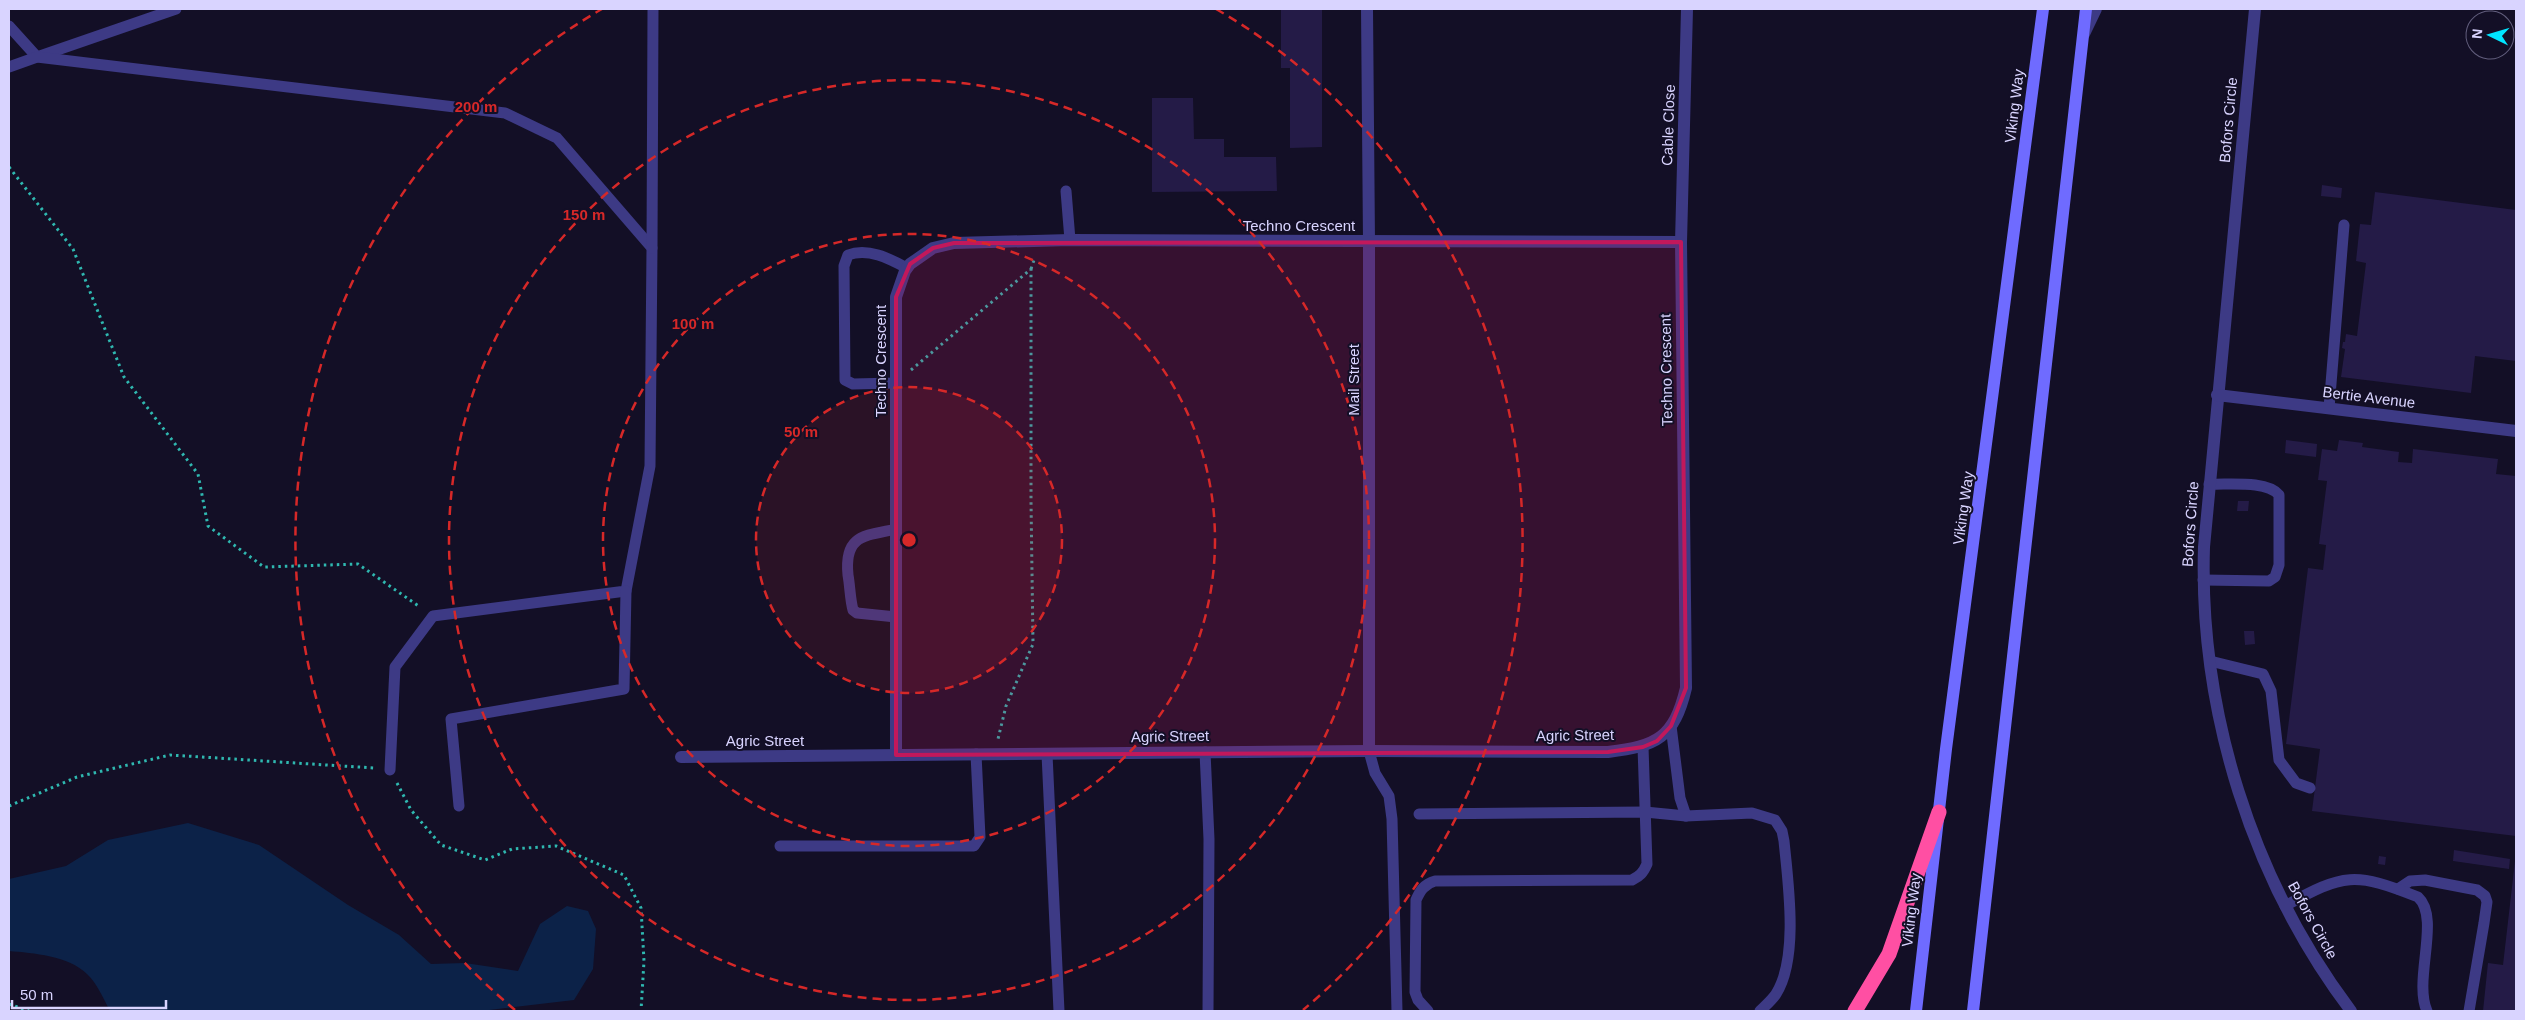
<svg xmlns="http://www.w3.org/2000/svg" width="2525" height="1020" font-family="Arial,sans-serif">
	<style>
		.water { fill: #0c2248 }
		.building { fill: #241b47 }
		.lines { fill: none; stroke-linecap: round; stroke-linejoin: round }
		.path { stroke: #2fb8b0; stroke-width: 3; stroke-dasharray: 2.5 4; stroke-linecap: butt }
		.lane { stroke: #3d3a85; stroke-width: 11 }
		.street { stroke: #3d3a85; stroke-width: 12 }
		.secondary { stroke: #6f6bff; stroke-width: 12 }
		.highway { stroke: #ff4fa3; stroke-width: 15 }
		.marked { fill: #c2185b; fill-opacity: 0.2; stroke: #c2185b; stroke-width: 4; stroke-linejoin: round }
		.ring { fill: none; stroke: #d62828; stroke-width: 2.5; stroke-dasharray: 9 6 }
		.labels { text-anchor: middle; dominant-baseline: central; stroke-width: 4; stroke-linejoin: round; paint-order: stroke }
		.street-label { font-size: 15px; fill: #d9d4ff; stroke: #130f26 }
		.centre { fill: #d62828; stroke: #130f26; stroke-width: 2.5 }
		.ring-label { font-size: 15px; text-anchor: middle; font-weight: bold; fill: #d62828; stroke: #130f26; stroke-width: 4; stroke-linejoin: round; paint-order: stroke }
	</style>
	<rect width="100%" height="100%" fill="#130f26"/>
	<path class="water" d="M 188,823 L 259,845 L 348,905 L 399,935 L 431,964 L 465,963 L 518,971 L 540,924 L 567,906 L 588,911 L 596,929 L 593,969 L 574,1000 L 481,1011 L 110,1011 C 104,1000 97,983 87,974 C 69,956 33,953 9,951 L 9,879 L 66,866 L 108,840 Z"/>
	<g class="building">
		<path d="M 1281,9 L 1322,9 L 1322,147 L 1290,148 L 1290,68 L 1281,68 Z"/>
		<path d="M 1152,98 L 1193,98 L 1194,139 L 1224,139 L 1224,157 L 1276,157 L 1277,191 L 1152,192 Z"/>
		<path d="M 2322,185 L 2342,188 L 2341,198 L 2321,196 Z"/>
		<path d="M 2375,192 L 2516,210 L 2516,361 L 2475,356 L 2471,393 L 2341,377 L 2345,349 L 2342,348 L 2343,342 L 2345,342 L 2346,334 L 2357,336 L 2366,263 L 2356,261 L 2360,224 L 2371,225 Z"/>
		<path d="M 2286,440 L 2317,444 L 2316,457 L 2285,453 Z"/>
		<path d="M 2339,440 L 2363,443 L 2362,447 L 2399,452 L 2398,462 L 2412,463 L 2413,449 L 2498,459 L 2496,474 L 2516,476 L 2516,836 L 2312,811 L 2320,749 L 2286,744 L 2308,568 L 2323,570 L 2326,545 L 2319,544 L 2327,481 L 2318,480 L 2322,449 L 2337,451 Z"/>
		<path d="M 2238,501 L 2249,501 L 2248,511 L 2237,511 Z"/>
		<path d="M 2244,631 L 2254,631 L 2255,644 L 2245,645 Z"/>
		<path d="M 2454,850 L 2510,859 L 2509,869 L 2453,861 Z"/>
		<path d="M 2379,856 L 2386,857 L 2385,865 L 2378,864 Z"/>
		<path d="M 2515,861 L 2516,1011 L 2483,1011 L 2488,963 L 2503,965 Z"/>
	</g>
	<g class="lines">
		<g class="path">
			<path d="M 9,167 L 73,249 L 124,377 L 198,474 L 208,526 L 264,567 L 358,564 L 420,607"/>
			<path d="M 1031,269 L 1035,257"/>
			<path d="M 911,370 L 1031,269 L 1031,501 L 1033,644 L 1006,706 L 998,739"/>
			<path d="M 397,783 L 411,810 L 441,845 L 485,860 L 512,849 L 556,846 L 624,875 L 641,908 L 644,961 L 641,1011"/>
			<path d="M 9,806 L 77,777 L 170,755 L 374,768"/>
			<path d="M 9,1004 L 29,1011"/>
		</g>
		<g class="lane">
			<path d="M 9,26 L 37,57 L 176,9"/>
			<path d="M 9,67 L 37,57 L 505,113 L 557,138 L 652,248 L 650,466 L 626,591 L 433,616 L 395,667 L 390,770"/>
			<path d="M 1066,191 L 1070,240"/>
			<path d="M 652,248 L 653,9"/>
			<path d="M 896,383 L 853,384 L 845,380 L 844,266 L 848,255 C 868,247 890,259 907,268"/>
			<path d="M 2329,408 L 2344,225"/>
			<path d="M 896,529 C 864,536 844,535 848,575 C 850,586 850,599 853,610 L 857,613 L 896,617"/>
			<path d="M 2203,580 L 2269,581 L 2275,577 L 2279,565 L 2279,495 C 2267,480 2227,485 2209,484"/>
			<path d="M 2210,661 L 2263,674 L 2271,691 L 2279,760 L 2296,783 L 2310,788"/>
			<path d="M 1671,726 L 1680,798 L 1686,816"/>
			<path d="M 1369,751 L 1375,773 L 1389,796 L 1392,819 L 1397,1011"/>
			<path d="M 1205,752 L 1209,839 L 1208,1011"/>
			<path d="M 1047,754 L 1059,1011"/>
			<path d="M 459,806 L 451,719 L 624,689 L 626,591"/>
			<path d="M 1419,814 L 1645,812 L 1686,816 L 1752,813 L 1775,820 L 1782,831 L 1784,841 C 1788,882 1799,958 1776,994 C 1772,1000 1765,1006 1760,1011"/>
			<path d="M 780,846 L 974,846 L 980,837 L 976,754"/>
			<path d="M 2398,889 L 2410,881 L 2425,880 L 2477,890 L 2485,896 L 2487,902 L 2484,923 L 2469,1011"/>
			<path d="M 2285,906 C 2344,873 2355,872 2418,897 C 2441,918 2413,980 2427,1011"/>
			<path d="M 1428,1011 L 1418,1000 L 1415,992 L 1416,900 C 1420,891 1424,884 1435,881 L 1632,880 C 1640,876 1643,873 1647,864 L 1643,747"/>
		</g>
		<g class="street">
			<path d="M 1367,9 L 1369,242 L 1369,751"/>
			<path d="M 2255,9 L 2204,547 C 2199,711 2252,880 2351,1011"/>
			<path d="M 2084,34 L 2096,9"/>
			<path d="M 2217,395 L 2516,431"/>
			<path d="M 896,755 L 896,297 L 905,271 L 910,264 L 933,248 L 954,243 L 1070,240 L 1681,242"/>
			<path d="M 681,757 L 1369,751 L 1608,752 C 1657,746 1674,738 1686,688 L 1681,242 L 1687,9"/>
		</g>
		<g class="secondary">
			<path d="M 1916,1011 L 1946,749 L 2043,9"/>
			<path d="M 1973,1011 L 2086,9"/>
		</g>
		<path class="highway" d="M 1855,1011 L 1889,954 L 1939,812"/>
	</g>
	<path class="marked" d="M 1681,242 L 1686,688 L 1671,726 L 1657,741 L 1643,747 L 1608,752 L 896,755 L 896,297 L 910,264 L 933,248 L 954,243 Z"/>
	<circle cx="909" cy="540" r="153" fill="#d62828" fill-opacity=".12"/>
	<g class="ring">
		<circle cx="909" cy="540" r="153"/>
		<circle cx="909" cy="540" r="306"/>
		<circle cx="909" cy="540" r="460"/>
		<path d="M515 1010A613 613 0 0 1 602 9M1216 9A613 613 0 0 1 1303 1010"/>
	</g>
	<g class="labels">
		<g class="street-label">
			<text transform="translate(2014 106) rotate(-83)">Viking Way</text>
			<text transform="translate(2228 120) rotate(-85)">Bofors Circle</text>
			<text transform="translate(1668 125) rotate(-88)">Cable Close</text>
			<text x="1299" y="225">Techno Crescent</text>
			<text transform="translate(880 361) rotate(-90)">Techno Crescent</text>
			<text transform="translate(1666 370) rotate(-91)">Techno Crescent</text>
			<text transform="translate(1353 380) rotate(-90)">Mail Street</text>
			<text transform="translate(2369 397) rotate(7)">Bertie Avenue</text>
			<text transform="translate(1963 508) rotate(-82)">Viking Way</text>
			<text transform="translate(2190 524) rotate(-86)">Bofors Circle</text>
			<text transform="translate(1575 735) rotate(-1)">Agric Street</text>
			<text transform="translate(1170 736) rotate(-1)">Agric Street</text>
			<text x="765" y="740">Agric Street</text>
			<text transform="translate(1911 910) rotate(-83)">Viking Way</text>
			<text transform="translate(2313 920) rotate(61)">Bofors Circle</text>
		</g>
	</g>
	<circle cx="909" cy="540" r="8" class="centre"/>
	<g class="ring-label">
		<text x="476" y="112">200 m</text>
		<text x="584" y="220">150 m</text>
		<text x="693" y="329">100 m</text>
		<text x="801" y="437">50 m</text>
	</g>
	<rect width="2525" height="1020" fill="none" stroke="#d9d4ff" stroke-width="20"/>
	<g transform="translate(2490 35) rotate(275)"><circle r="24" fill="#130f26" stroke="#625e7d"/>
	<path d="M0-4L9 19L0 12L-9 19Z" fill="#00e5ff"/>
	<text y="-8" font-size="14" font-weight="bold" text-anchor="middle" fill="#d9d4ff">N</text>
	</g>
	<path d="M12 1000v8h154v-8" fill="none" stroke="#d9d4ff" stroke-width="2.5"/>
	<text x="20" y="1000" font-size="15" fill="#d9d4ff" stroke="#130f26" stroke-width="4" paint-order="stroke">50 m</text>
</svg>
